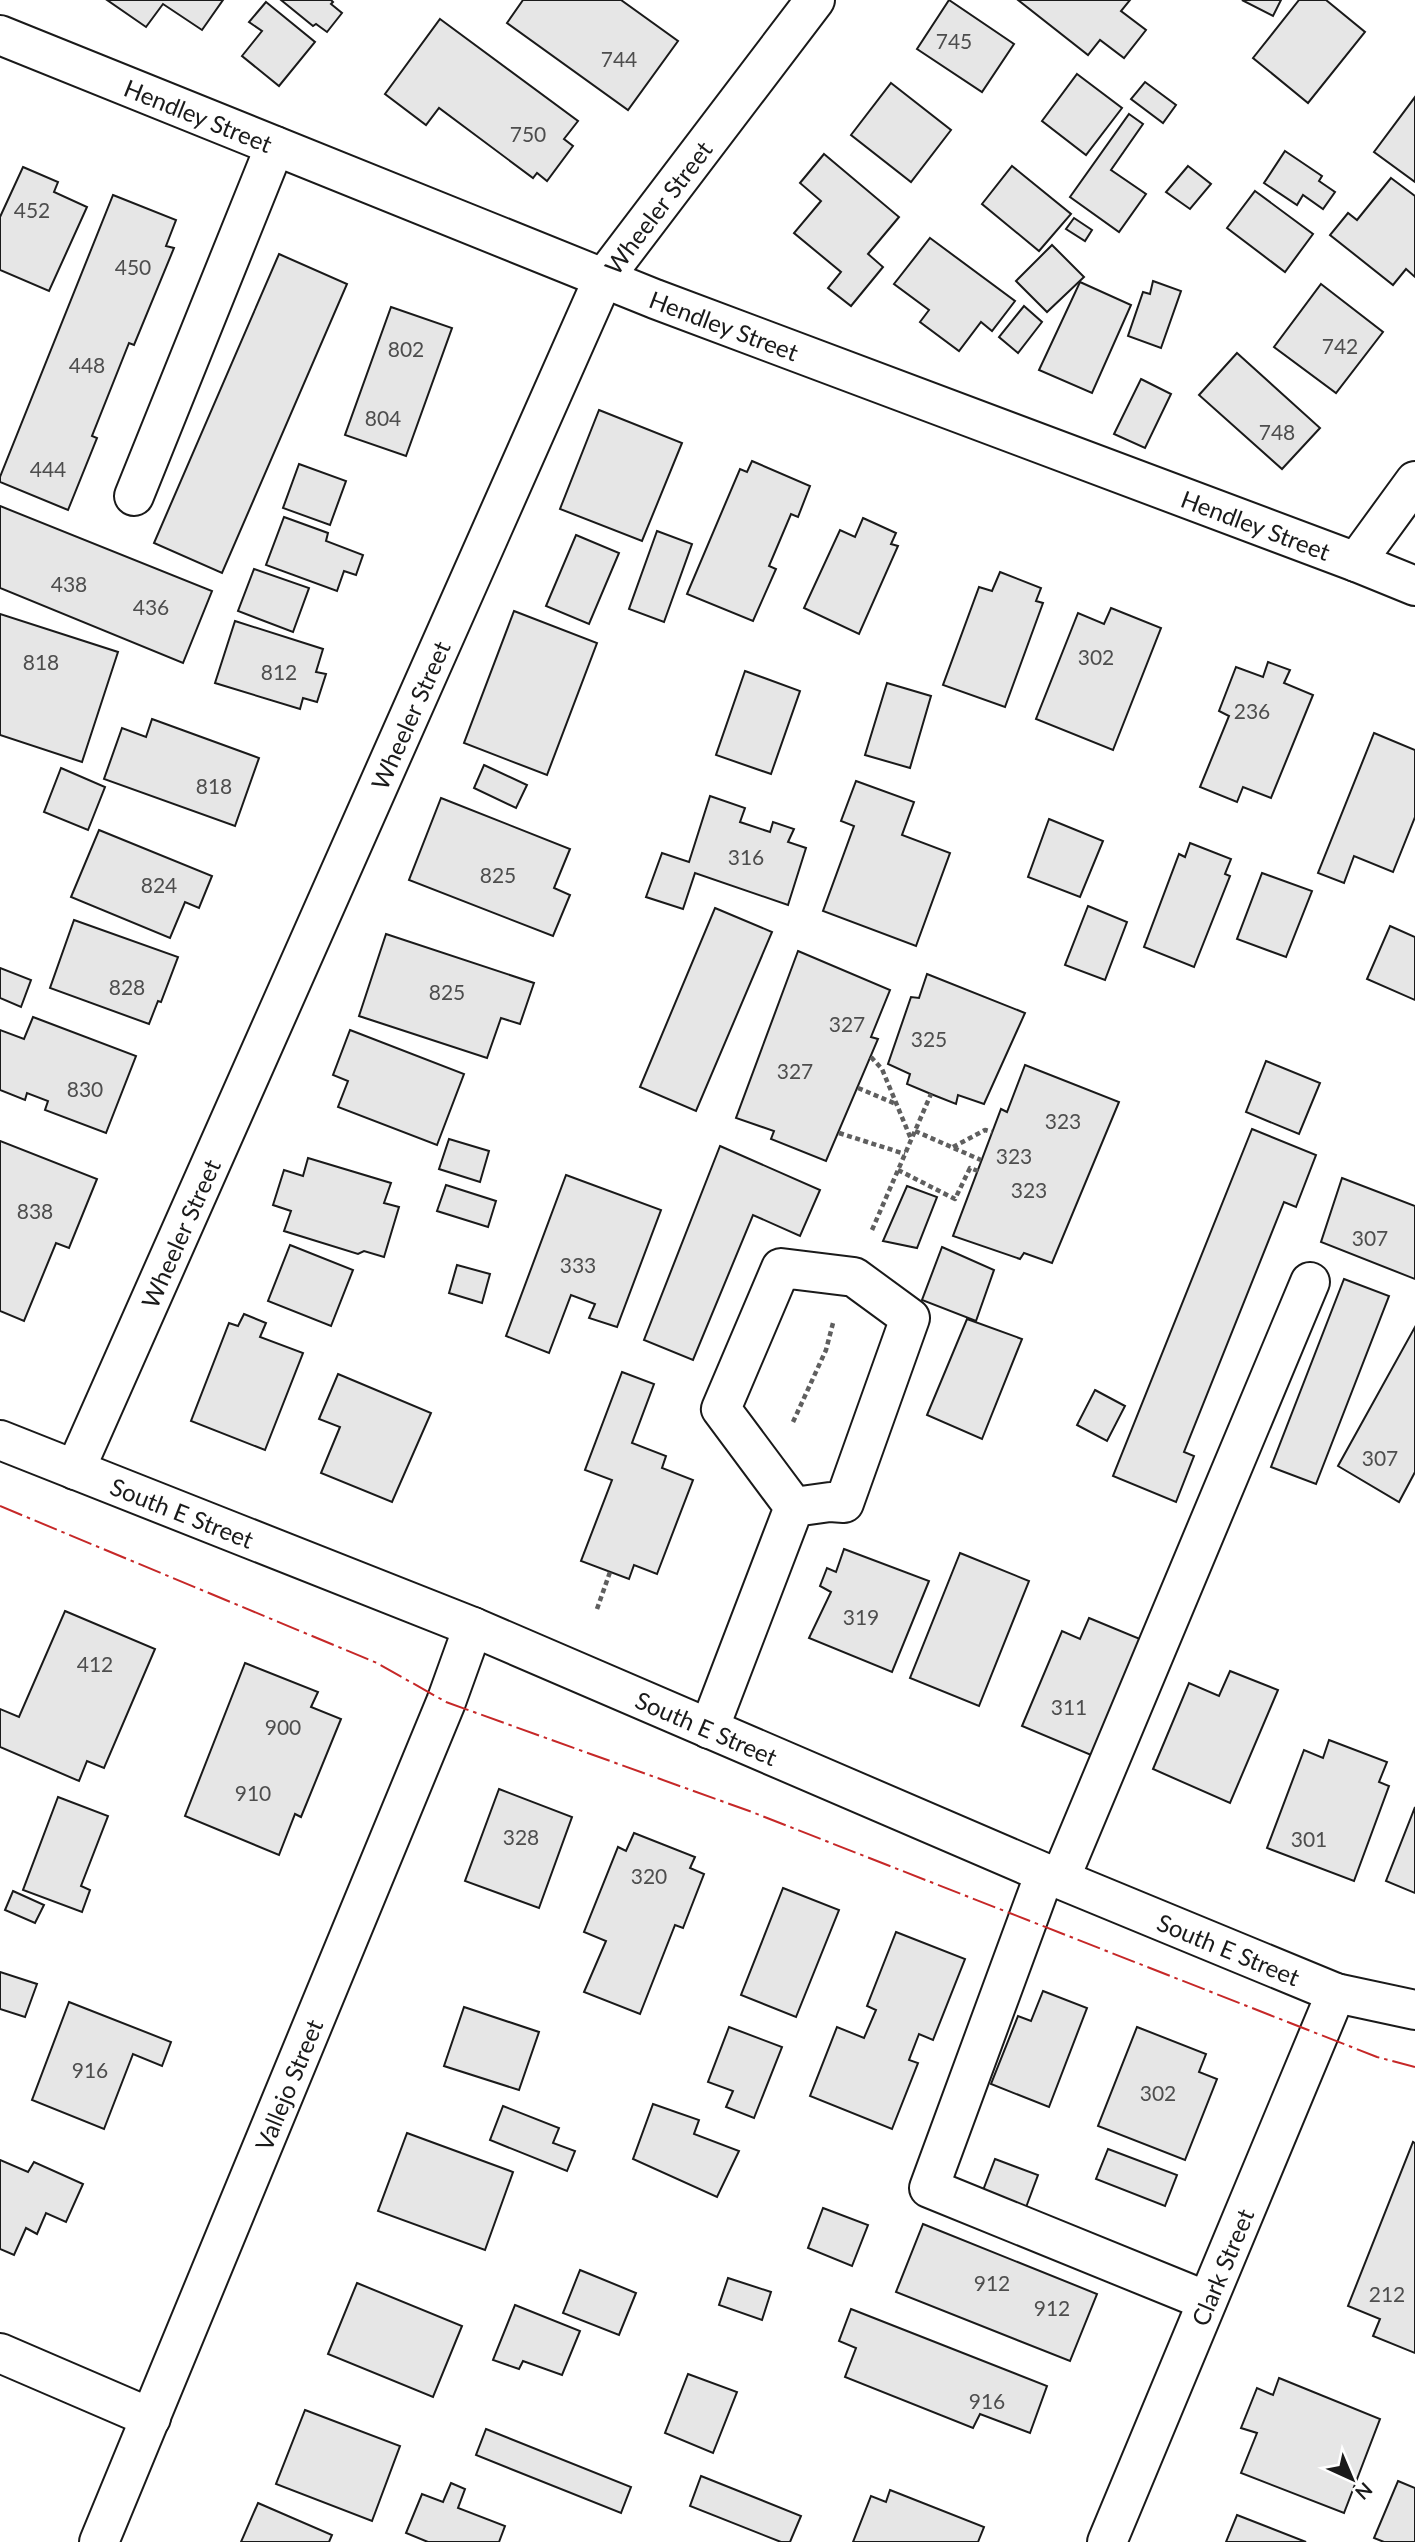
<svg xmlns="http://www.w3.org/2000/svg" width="1415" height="2542" font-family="Lato,sans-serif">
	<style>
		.building { fill: #e6e6e6; stroke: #1a1a1a; stroke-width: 2 }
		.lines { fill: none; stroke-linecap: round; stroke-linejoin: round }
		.minor-casing { stroke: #1a1a1a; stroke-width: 42 }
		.path { stroke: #5f5f5f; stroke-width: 4.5; stroke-dasharray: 5 3.5; stroke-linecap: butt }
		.minor { stroke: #fff; stroke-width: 38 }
		.power { stroke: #c62828; stroke-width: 2; stroke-dasharray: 24 5 3.5 5; stroke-linecap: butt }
		.labels { text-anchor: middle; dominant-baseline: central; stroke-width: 5; stroke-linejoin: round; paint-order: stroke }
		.number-label { font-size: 21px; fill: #4d4d4d }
		.street-label { font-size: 24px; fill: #1a1a1a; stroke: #fff }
	</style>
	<rect width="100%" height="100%" fill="#fff"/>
	<g class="building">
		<path d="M 107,0 L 223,0 L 202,30 L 163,4 L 146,27 Z"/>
		<path d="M 281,0 L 331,0 L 333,2 L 331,4 L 342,13 L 327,32 L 316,24 L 313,26 Z"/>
		<path d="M 523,0 L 621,0 L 678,41 L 628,110 L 507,23 Z"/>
		<path d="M 949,0 L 1014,44 L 982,92 L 917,49 Z"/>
		<path d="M 1018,0 L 1130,0 L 1121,11 L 1146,30 L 1124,58 L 1100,40 L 1088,55 Z"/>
		<path d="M 1242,0 L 1281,0 L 1273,16 Z"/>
		<path d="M 1299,0 L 1326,0 L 1365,32 L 1308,103 L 1253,58 Z"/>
		<path d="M 266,2 L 315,42 L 279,86 L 242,56 L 262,31 L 249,22 Z"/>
		<path d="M 440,19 L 578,121 L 564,139 L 573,146 L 547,181 L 537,173 L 533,178 L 439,108 L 426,125 L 385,94 Z"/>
		<path d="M 1077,74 L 1122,108 L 1086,155 L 1042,121 Z"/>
		<path d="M 1145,82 L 1176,105 L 1163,123 L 1131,99 Z"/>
		<path d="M 891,83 L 951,130 L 911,182 L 851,135 Z"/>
		<path d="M 1415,97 L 1415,182 L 1374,152 Z"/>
		<path d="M 1129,114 L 1143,124 L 1111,170 L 1146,194 L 1119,232 L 1070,197 Z"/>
		<path d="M 1285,151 L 1322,176 L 1319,181 L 1335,192 L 1323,209 L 1303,195 L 1297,205 L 1264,183 Z"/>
		<path d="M 824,154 L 899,217 L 868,254 L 883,267 L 851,306 L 828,288 L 841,272 L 794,233 L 821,201 L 800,183 Z"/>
		<path d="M 1012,166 L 1071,214 L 1039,251 L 982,204 Z"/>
		<path d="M 1188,166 L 1211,184 L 1190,209 L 1166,192 Z"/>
		<path d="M 23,167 L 58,182 L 54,192 L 87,207 L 49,291 L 0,270 L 0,217 Z"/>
		<path d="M 1391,178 L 1415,196 L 1415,277 L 1406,269 L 1393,285 L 1330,235 L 1348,213 L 1357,220 Z"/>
		<path d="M 1255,191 L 1313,234 L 1285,272 L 1227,228 Z"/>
		<path d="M 113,195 L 176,220 L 166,246 L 174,248 L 134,345 L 129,343 L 92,436 L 97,438 L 68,510 L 0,482 L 0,477 Z"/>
		<path d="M 1074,218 L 1092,230 L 1085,241 L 1066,229 Z"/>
		<path d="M 930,238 L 1015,301 L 992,331 L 981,322 L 959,351 L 920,322 L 929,310 L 894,284 Z"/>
		<path d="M 1052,245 L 1084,277 L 1047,312 L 1016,281 Z"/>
		<path d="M 279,254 L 347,284 L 222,573 L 154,543 Z"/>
		<path d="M 1153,281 L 1181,291 L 1161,348 L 1128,336 L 1143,292 L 1150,294 Z"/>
		<path d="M 1080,282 L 1131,305 L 1092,393 L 1039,370 Z"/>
		<path d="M 1321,284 L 1383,332 L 1336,393 L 1274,347 Z"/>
		<path d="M 1024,306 L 1042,322 L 1018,353 L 999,337 Z"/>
		<path d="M 391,307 L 452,328 L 406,456 L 345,435 Z"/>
		<path d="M 1237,353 L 1320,428 L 1282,469 L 1199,395 Z"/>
		<path d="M 1141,379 L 1171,394 L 1145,448 L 1114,434 Z"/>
		<path d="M 599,410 L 682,443 L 642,541 L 560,509 Z"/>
		<path d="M 752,461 L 810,486 L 798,517 L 791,514 L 769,566 L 776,569 L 753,621 L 687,594 L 740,469 L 747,472 Z"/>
		<path d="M 299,464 L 346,481 L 330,525 L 283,508 Z"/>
		<path d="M 0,506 L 212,591 L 183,663 L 0,588 Z"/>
		<path d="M 284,517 L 328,533 L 326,541 L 363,555 L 356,575 L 344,571 L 337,591 L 266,565 Z"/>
		<path d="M 863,518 L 896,533 L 891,544 L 898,546 L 859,634 L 804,608 L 840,530 L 855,537 Z"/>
		<path d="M 657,531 L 692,544 L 664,622 L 629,609 Z"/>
		<path d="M 576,535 L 619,553 L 589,624 L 546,606 Z"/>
		<path d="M 254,569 L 309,588 L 293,632 L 238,611 Z"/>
		<path d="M 1000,572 L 1041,588 L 1036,601 L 1043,603 L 1005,707 L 943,685 L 979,587 L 992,591 Z"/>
		<path d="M 1111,608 L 1161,628 L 1113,750 L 1036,719 L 1078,613 L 1104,624 Z"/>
		<path d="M 514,611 L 597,643 L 547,775 L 464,743 Z"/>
		<path d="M 0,614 L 118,652 L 82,762 L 0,735 Z"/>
		<path d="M 235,621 L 323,649 L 316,672 L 326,674 L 317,702 L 303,698 L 300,709 L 215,683 Z"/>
		<path d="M 1268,662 L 1290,670 L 1284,683 L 1313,695 L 1271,798 L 1243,787 L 1237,802 L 1200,787 L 1229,716 L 1219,711 L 1236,667 L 1263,677 Z"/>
		<path d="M 745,671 L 800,691 L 771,774 L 716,755 Z"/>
		<path d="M 887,683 L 931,696 L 910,768 L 865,755 Z"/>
		<path d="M 152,719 L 259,758 L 235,826 L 104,779 L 122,728 L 146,737 Z"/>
		<path d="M 1374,733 L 1415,750 L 1415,817 L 1393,872 L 1354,856 L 1344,883 L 1318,873 Z"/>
		<path d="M 484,765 L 527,785 L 516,808 L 474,788 Z"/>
		<path d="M 61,768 L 105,787 L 88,830 L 44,812 Z"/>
		<path d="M 856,781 L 914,802 L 902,835 L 950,853 L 916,946 L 823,911 L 854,826 L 841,821 Z"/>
		<path d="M 710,796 L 745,808 L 740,822 L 770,832 L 773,822 L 794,829 L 788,842 L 806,848 L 788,905 L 695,873 L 683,909 L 646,897 L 662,853 L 689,862 Z"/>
		<path d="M 441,798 L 570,849 L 554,888 L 570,895 L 553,936 L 409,880 Z"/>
		<path d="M 1049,819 L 1103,841 L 1080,897 L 1028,877 Z"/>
		<path d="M 99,830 L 212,876 L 199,908 L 185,902 L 170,938 L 71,897 Z"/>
		<path d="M 1190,843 L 1231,859 L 1225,874 L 1230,876 L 1194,967 L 1144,947 L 1179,854 L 1185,857 Z"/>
		<path d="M 1262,873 L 1312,891 L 1286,957 L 1237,939 Z"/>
		<path d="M 1088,906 L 1127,922 L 1105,980 L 1065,965 Z"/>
		<path d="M 715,908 L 772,932 L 696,1111 L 640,1087 Z"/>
		<path d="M 74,920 L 178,957 L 161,1002 L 158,1001 L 149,1024 L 50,988 Z"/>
		<path d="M 1390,926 L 1415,937 L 1415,1000 L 1367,979 Z"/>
		<path d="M 386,934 L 534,983 L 520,1024 L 501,1018 L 487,1058 L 359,1016 Z"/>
		<path d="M 798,951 L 890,990 L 871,1037 L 878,1039 L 826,1161 L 771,1139 L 774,1131 L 736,1118 Z"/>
		<path d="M 0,968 L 31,980 L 21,1007 L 0,998 Z"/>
		<path d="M 927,974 L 1025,1013 L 984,1104 L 958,1095 L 956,1104 L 931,1094 L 907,1084 L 910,1074 L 888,1064 L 911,997 L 919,998 Z"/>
		<path d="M 33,1017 L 136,1056 L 106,1133 L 45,1110 L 48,1101 L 27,1093 L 25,1100 L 0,1090 L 0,1030 L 24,1039 Z"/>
		<path d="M 350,1030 L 464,1074 L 437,1145 L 338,1107 L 348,1081 L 333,1075 Z"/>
		<path d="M 1266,1061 L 1320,1083 L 1299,1134 L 1246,1112 Z"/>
		<path d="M 1025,1065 L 1119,1102 L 1052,1263 L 1024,1253 L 1020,1259 L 953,1236 L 1001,1109 L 1007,1112 Z"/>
		<path d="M 1252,1129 L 1316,1155 L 1296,1207 L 1284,1202 L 1184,1452 L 1194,1456 L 1176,1502 L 1113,1476 Z"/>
		<path d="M 449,1139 L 489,1151 L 480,1182 L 439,1169 Z"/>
		<path d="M 0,1141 L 97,1179 L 69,1248 L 56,1243 L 24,1321 L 0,1311 Z"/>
		<path d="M 720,1146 L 820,1190 L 800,1236 L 753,1215 L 693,1360 L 644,1340 Z"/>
		<path d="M 308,1158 L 391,1183 L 384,1203 L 399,1207 L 384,1257 L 364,1251 L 358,1254 L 284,1231 L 291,1211 L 273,1205 L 284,1170 L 303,1176 Z"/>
		<path d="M 566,1175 L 661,1210 L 617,1327 L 589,1318 L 595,1304 L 571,1295 L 549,1353 L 506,1336 Z"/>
		<path d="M 1342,1178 L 1415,1206 L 1415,1279 L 1321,1242 Z"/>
		<path d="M 446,1185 L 496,1201 L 488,1227 L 437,1211 Z"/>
		<path d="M 907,1186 L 937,1197 L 917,1248 L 883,1241 Z"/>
		<path d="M 290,1245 L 353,1270 L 331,1326 L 268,1301 Z"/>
		<path d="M 942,1247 L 994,1270 L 976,1321 L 922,1300 Z"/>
		<path d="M 457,1265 L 490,1274 L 482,1303 L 449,1293 Z"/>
		<path d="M 1344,1279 L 1389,1296 L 1316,1484 L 1271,1467 Z"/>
		<path d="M 244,1314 L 266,1323 L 260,1337 L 303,1353 L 265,1450 L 191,1421 L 229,1323 L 238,1326 Z"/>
		<path d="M 967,1319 L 1022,1339 L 982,1439 L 927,1415 Z"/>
		<path d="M 1415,1327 L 1415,1472 L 1399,1502 L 1338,1466 Z"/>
		<path d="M 622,1372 L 654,1384 L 632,1443 L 666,1456 L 662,1468 L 693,1480 L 657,1574 L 634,1565 L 629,1579 L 581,1561 L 612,1480 L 585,1470 Z"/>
		<path d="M 338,1374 L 431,1413 L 392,1502 L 321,1473 L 340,1427 L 319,1419 Z"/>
		<path d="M 1095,1390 L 1125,1406 L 1107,1441 L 1077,1425 Z"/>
		<path d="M 844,1549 L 929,1581 L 892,1672 L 809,1638 L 831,1592 L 820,1586 L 827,1568 L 836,1572 Z"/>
		<path d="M 960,1553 L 1029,1581 L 979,1706 L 910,1678 Z"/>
		<path d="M 65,1611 L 155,1649 L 104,1768 L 87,1761 L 79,1781 L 0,1747 L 0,1709 L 19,1717 Z"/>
		<path d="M 1089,1618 L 1140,1639 L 1091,1755 L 1022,1726 L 1062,1631 L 1080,1639 Z"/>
		<path d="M 245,1663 L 318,1692 L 311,1707 L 341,1719 L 301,1817 L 295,1814 L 279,1855 L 185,1816 Z"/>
		<path d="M 1230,1671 L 1278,1690 L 1230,1803 L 1153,1769 L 1189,1683 L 1219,1696 Z"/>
		<path d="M 1329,1740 L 1387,1762 L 1379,1782 L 1389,1786 L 1354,1881 L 1267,1848 L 1304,1750 L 1323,1758 Z"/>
		<path d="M 499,1789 L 572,1817 L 539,1908 L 465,1881 Z"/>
		<path d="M 58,1797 L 108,1816 L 81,1886 L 90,1890 L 82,1912 L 23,1890 Z"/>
		<path d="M 1415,1807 L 1415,1893 L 1386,1881 Z"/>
		<path d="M 634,1833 L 695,1857 L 690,1868 L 704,1874 L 683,1928 L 675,1925 L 640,2014 L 584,1992 L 606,1941 L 584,1932 L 618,1847 L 626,1851 Z"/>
		<path d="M 783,1888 L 839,1910 L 796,2017 L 741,1995 Z"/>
		<path d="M 13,1891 L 44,1905 L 35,1923 L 5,1910 Z"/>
		<path d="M 896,1932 L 965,1959 L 933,2040 L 919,2034 L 909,2060 L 918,2063 L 892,2129 L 810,2096 L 837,2027 L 864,2038 L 876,2010 L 867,2006 Z"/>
		<path d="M 0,1972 L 37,1984 L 25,2017 L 0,2009 Z"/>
		<path d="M 1043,1991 L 1087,2008 L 1049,2107 L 991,2084 L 1018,2016 L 1031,2021 Z"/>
		<path d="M 69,2002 L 171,2042 L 162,2066 L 133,2054 L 104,2129 L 32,2100 Z"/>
		<path d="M 464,2007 L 539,2032 L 519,2090 L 444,2066 Z"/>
		<path d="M 729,2027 L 782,2047 L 754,2118 L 726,2107 L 733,2091 L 708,2082 Z"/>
		<path d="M 1137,2027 L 1206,2054 L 1199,2072 L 1217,2079 L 1185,2160 L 1098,2126 Z"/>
		<path d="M 653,2104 L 699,2120 L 694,2134 L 739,2151 L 717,2197 L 633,2159 Z"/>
		<path d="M 503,2106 L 559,2128 L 553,2143 L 575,2151 L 567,2171 L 490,2140 Z"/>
		<path d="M 407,2133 L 513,2172 L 485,2250 L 378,2211 Z"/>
		<path d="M 1413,2142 L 1415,2143 L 1415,2353 L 1373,2336 L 1380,2319 L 1348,2306 Z"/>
		<path d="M 1108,2149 L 1177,2175 L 1165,2206 L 1096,2179 Z"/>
		<path d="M 995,2159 L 1038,2175 L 1025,2210 L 982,2193 Z"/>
		<path d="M 0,2160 L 28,2172 L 34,2162 L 83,2184 L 66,2222 L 46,2213 L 37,2234 L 26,2228 L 14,2255 L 0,2249 Z"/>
		<path d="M 823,2208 L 868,2225 L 852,2266 L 808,2248 Z"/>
		<path d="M 923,2224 L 1097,2294 L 1070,2361 L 896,2292 Z"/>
		<path d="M 580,2270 L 636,2293 L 619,2335 L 563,2313 Z"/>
		<path d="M 728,2278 L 771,2292 L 762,2320 L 719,2305 Z"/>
		<path d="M 357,2283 L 462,2326 L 433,2397 L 328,2354 Z"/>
		<path d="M 515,2305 L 580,2331 L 562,2375 L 523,2361 L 519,2369 L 493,2360 Z"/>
		<path d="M 851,2309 L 1047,2386 L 1030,2433 L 980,2414 L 973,2428 L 845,2377 L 856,2348 L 839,2341 Z"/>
		<path d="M 688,2374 L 737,2392 L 713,2453 L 665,2433 Z"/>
		<path d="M 1279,2378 L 1380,2419 L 1344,2513 L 1241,2473 L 1257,2433 L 1241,2428 L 1257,2388 L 1273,2395 Z"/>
		<path d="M 305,2410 L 400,2446 L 372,2521 L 276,2484 Z"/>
		<path d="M 486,2429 L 631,2487 L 621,2513 L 476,2455 Z"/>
		<path d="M 701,2476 L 801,2516 L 790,2542 L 781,2542 L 690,2506 Z"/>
		<path d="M 1398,2481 L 1415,2488 L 1415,2542 L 1384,2542 L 1374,2538 Z"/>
		<path d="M 451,2483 L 465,2489 L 458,2508 L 505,2526 L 499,2542 L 428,2542 L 406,2533 L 422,2494 L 443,2502 Z"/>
		<path d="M 890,2490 L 984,2527 L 978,2542 L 853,2542 L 871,2496 L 886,2502 Z"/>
		<path d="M 258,2503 L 332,2535 L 329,2542 L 241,2542 Z"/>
		<path d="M 1237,2515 L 1306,2542 L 1226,2542 Z"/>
	</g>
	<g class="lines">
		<g class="minor-casing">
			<g id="minor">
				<path id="s1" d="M 0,35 L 655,299 L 1356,562 L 1415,586"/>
				<path d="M 134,496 L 275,146"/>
				<path d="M 1356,562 L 1415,481"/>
				<path id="s2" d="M 0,1440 L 473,1627 L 1045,1873 L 1336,1993 L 1415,2010"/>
				<path id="s3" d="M 75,1470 L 603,279 L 815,0"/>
				<path d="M 709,1729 L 794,1507 L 830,1502 L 844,1503 L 910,1318 L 854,1277 L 781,1268 L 721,1409 L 794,1507"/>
				<path d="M 1045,1873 L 929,2188 L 1207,2301"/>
				<path d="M 1060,1879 L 1310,1282"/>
				<path d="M 0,2353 L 151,2418"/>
				<path id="s4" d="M 99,2542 L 446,1702 L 473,1627"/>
				<path id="s5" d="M 1107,2542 L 1336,1993"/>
			</g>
		</g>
		<g class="path">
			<path d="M 871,1057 L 882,1069 L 911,1139"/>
			<path d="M 858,1088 L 896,1104"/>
			<path d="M 915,1131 L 981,1160"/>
			<path d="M 839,1133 L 905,1154"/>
			<path d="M 953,1147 L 985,1130 L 992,1132"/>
			<path d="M 898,1170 L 955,1199 L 970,1168 L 978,1171"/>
			<path d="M 872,1230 L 931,1094"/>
			<path d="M 793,1422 L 826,1350 L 833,1323"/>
			<path d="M 597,1609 L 610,1572"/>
		</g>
		<use href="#minor" class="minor"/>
		<path class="power" d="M 0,1506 L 377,1663 L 446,1702 L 752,1812 L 1377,2057 L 1415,2067"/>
	</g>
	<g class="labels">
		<g class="number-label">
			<text x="954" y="40">745</text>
			<text x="619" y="58">744</text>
			<text x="528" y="133">750</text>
			<text x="32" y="209">452</text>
			<text x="133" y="266">450</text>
			<text x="1340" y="345">742</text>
			<text x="406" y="348">802</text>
			<text x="87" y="364">448</text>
			<text x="383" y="417">804</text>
			<text x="1277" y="431">748</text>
			<text x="48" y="468">444</text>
			<text x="69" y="583">438</text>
			<text x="151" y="606">436</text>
			<text x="1096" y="656">302</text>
			<text x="41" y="661">818</text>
			<text x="279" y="671">812</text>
			<text x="1252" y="710">236</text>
			<text x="214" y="785">818</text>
			<text x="746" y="856">316</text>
			<text x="498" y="874">825</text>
			<text x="159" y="884">824</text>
			<text x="127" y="986">828</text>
			<text x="447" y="991">825</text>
			<text x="847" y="1023">327</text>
			<text x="929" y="1038">325</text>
			<text x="795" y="1070">327</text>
			<text x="85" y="1088">830</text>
			<text x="1063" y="1120">323</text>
			<text x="1014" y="1155">323</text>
			<text x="1029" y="1189">323</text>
			<text x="35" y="1210">838</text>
			<text x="1370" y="1237">307</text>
			<text x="578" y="1264">333</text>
			<text x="1380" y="1457">307</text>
			<text x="861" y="1616">319</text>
			<text x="95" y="1663">412</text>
			<text x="1069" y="1706">311</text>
			<text x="283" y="1726">900</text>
			<text x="253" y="1792">910</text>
			<text x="521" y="1836">328</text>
			<text x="1309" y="1838">301</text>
			<text x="649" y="1875">320</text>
			<text x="90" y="2069">916</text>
			<text x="1158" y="2092">302</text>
			<text x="992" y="2282">912</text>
			<text x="1387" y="2293">212</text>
			<text x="1052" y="2307">912</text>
			<text x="987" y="2400">916</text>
		</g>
		<g class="street-label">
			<text stroke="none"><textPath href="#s1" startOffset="214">Hendley Street</textPath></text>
			<text stroke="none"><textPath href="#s3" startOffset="1393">Wheeler Street</textPath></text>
			<text stroke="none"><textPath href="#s1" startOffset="780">Hendley Street</textPath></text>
			<text stroke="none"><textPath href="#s1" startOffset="1348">Hendley Street</textPath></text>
			<text stroke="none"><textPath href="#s3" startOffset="826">Wheeler Street</textPath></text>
			<text stroke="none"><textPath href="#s3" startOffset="259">Wheeler Street</textPath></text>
			<text stroke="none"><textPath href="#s2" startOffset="196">South E Street</textPath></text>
			<text stroke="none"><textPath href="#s2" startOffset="763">South E Street</textPath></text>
			<text stroke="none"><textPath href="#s2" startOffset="1330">South E Street</textPath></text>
			<text stroke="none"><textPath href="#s4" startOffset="495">Vallejo Street</textPath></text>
			<text stroke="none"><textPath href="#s5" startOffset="298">Clark Street</textPath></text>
		</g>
	</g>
	<g transform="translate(1352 2479) rotate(136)" stroke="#ffffff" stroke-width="5" paint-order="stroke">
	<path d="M0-5L12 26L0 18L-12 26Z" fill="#1a1a1a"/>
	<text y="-10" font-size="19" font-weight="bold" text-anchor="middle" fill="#1a1a1a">N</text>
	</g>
</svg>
